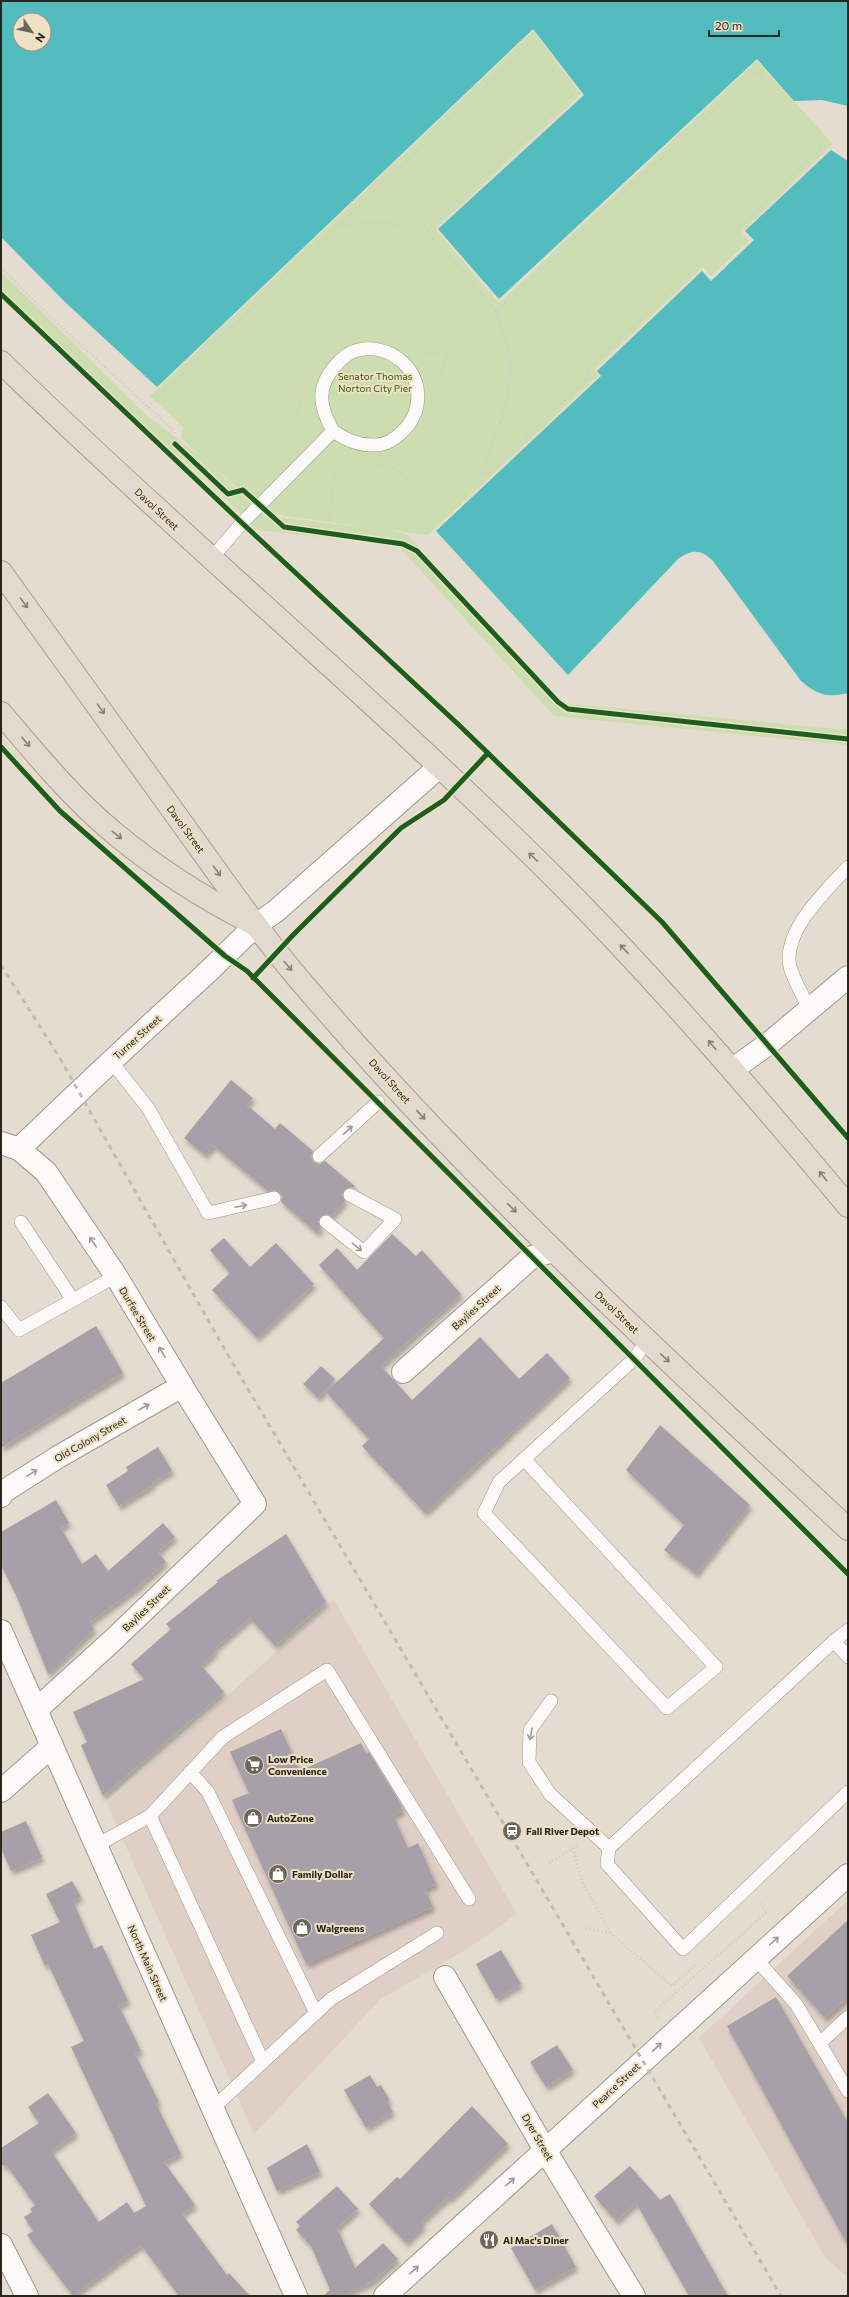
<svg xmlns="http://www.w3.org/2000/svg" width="849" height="2297" font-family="Commissioner,sans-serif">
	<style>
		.commercial { fill: #dfcfc5 }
		.green { fill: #ccddb0; fill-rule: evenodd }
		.water { fill: #53bcbe; fill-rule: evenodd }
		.building { fill: #a8a0a8; filter: url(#shadow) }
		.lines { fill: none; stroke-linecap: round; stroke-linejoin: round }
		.service-casing { stroke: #9e988d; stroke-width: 14 }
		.minor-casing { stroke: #9e988d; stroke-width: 24 }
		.secondary-casing { stroke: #9e988d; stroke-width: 24 }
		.trunk-casing { stroke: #a89d88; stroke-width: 24 }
		.path { stroke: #ceccc8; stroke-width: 2.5; stroke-dasharray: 1 3; stroke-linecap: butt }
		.service { stroke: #fbfaf8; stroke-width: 13 }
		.minor { stroke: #fbfaf8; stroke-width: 22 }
		.secondary { stroke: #fbfaf8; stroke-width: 22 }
		.trunk { stroke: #e2dacf; stroke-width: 22 }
		.rail { stroke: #bfbdba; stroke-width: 3; stroke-dasharray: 5 5; stroke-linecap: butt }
		.cycleway-casing { stroke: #ede0c5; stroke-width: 8 }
		.cycleway { stroke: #1b5e20; stroke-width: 5 }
		.oneway { stroke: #868075 }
		.oneway2 { stroke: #9d9b95 }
		.labels { text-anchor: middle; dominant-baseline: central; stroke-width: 4; stroke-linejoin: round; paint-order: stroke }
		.park-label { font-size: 10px; fill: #375b03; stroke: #ede0c5 }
		.street-label { font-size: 10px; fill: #2b261b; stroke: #ede0c5 }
		.poi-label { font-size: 10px; font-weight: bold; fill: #2b261b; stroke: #ede0c5; text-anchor: start }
	</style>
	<defs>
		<filter id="shadow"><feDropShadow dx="2.5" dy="4.5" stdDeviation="2" flood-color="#0004"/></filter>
	</defs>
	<rect width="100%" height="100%" fill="#e4dcce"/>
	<g class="commercial">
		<path d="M 334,1600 L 517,1914 L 470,1947 L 381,1999 L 254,2134 L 107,1804 Z"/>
		<path d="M 848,1900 L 848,2278 L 825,2257 L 699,2038 Z"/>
	</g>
	<path class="green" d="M 533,31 L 581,94 L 435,229 L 499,303 L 757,61 L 833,144 L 742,232 L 749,241 L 711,276 L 703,267 L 594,370 L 598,376 L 428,535 L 391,530 L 408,535 L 561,703 L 848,730 L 848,745 L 554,716 L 400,548 L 386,544 L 258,530 L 196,470 L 135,424 L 1,292 L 1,272 L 144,413 L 200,456 L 181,438 L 183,427 L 150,396 ZM 210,464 L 267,513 L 372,528 L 264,516 Z"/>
	<g class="water">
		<path d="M 1,1 L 848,1 L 848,106 L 822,100 L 794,101 L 757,59 L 499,299 L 438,229 L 584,95 L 533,29 L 157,387 L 66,303 L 1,237 ZM 20,20 L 44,20 L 44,44 L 20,44 Z"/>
		<path d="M 831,150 L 848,161 L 848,693 C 826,698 818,695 801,681 L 713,561 C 701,549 692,549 678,559 L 568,675 L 436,531 L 601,376 L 597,371 L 702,271 L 711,281 L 754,240 L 745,231 Z"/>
	</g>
	<g class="building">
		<path d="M 231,1080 L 253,1098 L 247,1105 L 275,1129 L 280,1123 L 313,1151 L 311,1157 L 313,1162 L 320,1164 L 325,1161 L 356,1187 L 349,1187 L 343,1191 L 342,1196 L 345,1201 L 332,1216 L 327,1214 L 320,1217 L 318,1221 L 321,1228 L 317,1233 L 281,1202 L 282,1197 L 280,1192 L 276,1190 L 268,1191 L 214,1146 L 205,1155 L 184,1138 Z"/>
		<path d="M 392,1234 L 416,1256 L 422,1250 L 461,1294 L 381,1366 L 412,1400 L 480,1337 L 519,1379 L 547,1353 L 570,1378 L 425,1513 L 362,1446 L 369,1439 L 326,1392 L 384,1338 L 319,1265 L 337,1248 L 357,1270 Z"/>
		<path d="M 224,1238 L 250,1267 L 276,1243 L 314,1284 L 257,1338 L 212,1290 L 230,1273 L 210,1250 Z"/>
		<path d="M 96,1326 L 123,1373 L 1,1448 L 1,1383 Z"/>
		<path d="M 321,1366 L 335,1379 L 318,1398 L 303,1384 Z"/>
		<path d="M 660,1425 L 750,1505 L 696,1574 L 664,1550 L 684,1525 L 626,1470 Z"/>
		<path d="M 158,1447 L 172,1471 L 152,1483 L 153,1485 L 119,1506 L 106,1485 L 128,1471 L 126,1467 Z"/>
		<path d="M 56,1500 L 69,1523 L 61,1528 L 82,1564 L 96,1554 L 108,1571 L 163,1523 L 175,1537 L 158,1552 L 166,1562 L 134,1590 L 90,1622 L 94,1629 L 48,1674 L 16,1595 L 1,1565 L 1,1532 Z"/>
		<path d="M 286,1534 L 326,1602 L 275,1646 L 250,1618 L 214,1649 L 216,1652 L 201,1665 L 224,1692 L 103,1796 L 81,1745 L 87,1742 L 73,1712 L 144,1679 L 131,1664 L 171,1629 L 166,1624 L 218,1582 L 216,1581 Z"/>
		<path d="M 281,1729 L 300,1771 L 361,1743 L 366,1754 L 369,1752 L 399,1801 L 403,1811 L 393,1815 L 408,1848 L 418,1843 L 436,1884 L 425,1889 L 433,1907 L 306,1964 L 232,1800 L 249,1793 L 230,1752 Z"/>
		<path d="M 26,1821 L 42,1858 L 11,1871 L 1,1848 L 1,1832 Z"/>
		<path d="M 72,1881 L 81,1897 L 73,1901 L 94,1949 L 102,1945 L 128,2001 L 119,2006 L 141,2051 L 135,2054 L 159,2102 L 156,2104 L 181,2154 L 164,2162 L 195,2205 L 182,2214 L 227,2275 L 229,2273 L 250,2296 L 179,2296 L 141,2245 L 73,2296 L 27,2235 L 33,2231 L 24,2217 L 32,2212 L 30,2209 L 35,2205 L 7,2166 L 1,2165 L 1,2148 L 39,2123 L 28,2107 L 48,2093 L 76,2133 L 51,2151 L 99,2222 L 127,2202 L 134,2213 L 146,2206 L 71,2047 L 84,2041 L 48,1964 L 45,1966 L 31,1935 L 60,1922 L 46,1894 Z"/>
		<path d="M 848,1920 L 848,1997 L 825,2018 L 787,1976 Z"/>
		<path d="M 501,1950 L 521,1984 L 496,1999 L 476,1964 Z"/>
		<path d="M 776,1997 L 848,2123 L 848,2246 L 727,2026 Z"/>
		<path d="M 557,2045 L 573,2070 L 546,2087 L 530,2062 Z"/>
		<path d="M 370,2075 L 377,2087 L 381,2085 L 390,2101 L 387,2102 L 393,2112 L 366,2128 L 344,2090 Z"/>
		<path d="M 472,2106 L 508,2144 L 450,2199 L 448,2197 L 421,2222 L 424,2225 L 406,2243 L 369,2204 L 397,2177 L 400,2179 Z"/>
		<path d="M 307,2144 L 320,2172 L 277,2191 L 267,2168 Z"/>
		<path d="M 630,2166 L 660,2200 L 670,2194 L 728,2296 L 689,2296 L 636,2203 L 616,2221 L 594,2196 Z"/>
		<path d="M 337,2186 L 358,2209 L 337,2228 L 355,2268 L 383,2243 L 398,2259 L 372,2282 L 341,2296 L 323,2296 L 330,2290 L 311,2246 L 296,2230 L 300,2226 L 296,2222 Z"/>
		<path d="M 552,2224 L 576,2267 L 535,2290 L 511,2248 Z"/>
	</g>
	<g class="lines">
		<g class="service-casing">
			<g id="service">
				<path d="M 211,559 L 242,523 L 333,431 C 346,440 359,446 375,445 C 385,445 395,439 402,432 C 424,411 423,378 399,359 C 387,350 372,347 358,350 C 349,352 342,358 336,365 C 316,387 319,406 333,431"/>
				<path d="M 809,1009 C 803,995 794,981 790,967 C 782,932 826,890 848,867"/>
				<path d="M 111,1061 L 148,1108 L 208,1213 L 274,1198"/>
				<path d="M 319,1156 L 378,1102"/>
				<path d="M 21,1222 L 73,1300"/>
				<path d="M 326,1222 L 364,1252 L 395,1219 L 350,1195"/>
				<path d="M 1,1307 L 19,1330 L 116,1276"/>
				<path d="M 524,1459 L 716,1667 L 667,1708 L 484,1513 L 499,1482 L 634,1359 L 647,1341"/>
				<path d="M 848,1630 L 834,1641 L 609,1848 L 607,1864 L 683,1949 L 848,1792"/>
				<path d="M 834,1641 L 848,1657"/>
				<path d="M 551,1701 L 530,1730 L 529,1762 L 550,1794 L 609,1848"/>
				<path d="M 190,1772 L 208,1792 L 316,2013"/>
				<path d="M 150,1816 L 263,2062"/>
				<path d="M 95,1846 L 150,1816 L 223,1737 L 327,1670 L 469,1899"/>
				<path d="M 755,1958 L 796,2004 L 848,2091"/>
				<path d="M 820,2043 L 848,2017"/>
				<path d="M 213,2108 L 331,1999 L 437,1933"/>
			</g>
		</g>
		<g class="minor-casing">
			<g id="minor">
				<path d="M 733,1069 L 768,1044 L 848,977"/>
				<path d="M 403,1372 L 532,1257 L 554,1251"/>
				<path d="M 36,1710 L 112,1641 L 255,1504 L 182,1386"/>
				<path d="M 1,1791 L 52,1746"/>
				<path d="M 445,1977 L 545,2150 L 634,2296"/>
				<path d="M 1,2245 L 27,2296"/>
				<path d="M 385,2296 L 848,1875"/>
			</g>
		</g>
		<g class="secondary-casing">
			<g id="secondary">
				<path d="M 1,1143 L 19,1149 L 46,1172 L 116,1276 L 182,1386 L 58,1457 L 3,1492 L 1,1496"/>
				<path d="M 19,1149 C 78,1092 138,1036 199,980 C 225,957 247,930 276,911 L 439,767"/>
				<path d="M 1,1631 L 296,2296"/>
			</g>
		</g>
		<g class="trunk-casing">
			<g id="trunk">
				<path d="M 1,362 C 184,540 380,703 560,883 C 662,986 755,1095 848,1206"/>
				<path d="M 1,572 C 64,659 126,746 189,833 C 228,887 266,942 310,992 C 475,1185 663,1356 848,1529"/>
				<path d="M 1,713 C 36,754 71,797 113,832 C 156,868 203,898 252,923"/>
			</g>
		</g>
		<g class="path">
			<path d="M 335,227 C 354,225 375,220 394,224 C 408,227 411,230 427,230"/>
			<path d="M 1,267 L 41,308 L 174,431 L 175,444 L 228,494 L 243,490 L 247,493"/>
			<path d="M 419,351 L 448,355"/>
			<path d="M 435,384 L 448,355 L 496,311 C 500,323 505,334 508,346 C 517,382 496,446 477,476"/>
			<path d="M 148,407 L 531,42 L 572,95 L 427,230 L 496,311 L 756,71 L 823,147 L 588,369 L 588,378 L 490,473 L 477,476 L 456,490 L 438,494 L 413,486 L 394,467 L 374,465"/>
			<path d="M 501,422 L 530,435"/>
			<path d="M 394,467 L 408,453"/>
			<path d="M 243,490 L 275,458 L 293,429 L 302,395"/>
			<path d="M 274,518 L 284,527 L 403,544 L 417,551 L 558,702 L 568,709 L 848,739"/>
			<path d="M 328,532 L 335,473 L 345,464 L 359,464"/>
			<path d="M 573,1848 L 582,1882 L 610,1932"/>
			<path d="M 549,1863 L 579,1844"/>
			<path d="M 586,1928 L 610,1933 L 672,1986 L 695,1965"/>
			<path d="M 658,2018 L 654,2012 L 767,1912 L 760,1904 L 758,1906"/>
		</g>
		<use href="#service" class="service"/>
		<use href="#minor" class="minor"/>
		<use href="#secondary" class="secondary"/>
		<use href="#trunk" class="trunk"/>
		<path class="rail" d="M 1,965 L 58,1055 L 225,1350 L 781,2296"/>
		<g class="cycleway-casing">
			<g id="cycleway">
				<path d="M 1,294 L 242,523 L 460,726 L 662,922 L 848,1138"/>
				<path d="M 175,444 L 228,494 L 243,490 L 284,527 L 403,544 L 417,551 L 558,702 L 568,709 L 848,739"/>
				<path d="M 1,747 L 60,811 L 225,956 L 247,971 L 848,1574"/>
				<path d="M 253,978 L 294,934 L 401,828 L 444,800 L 488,753"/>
			</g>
		</g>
		<use href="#cycleway" class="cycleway"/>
	</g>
	<defs><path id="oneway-shaft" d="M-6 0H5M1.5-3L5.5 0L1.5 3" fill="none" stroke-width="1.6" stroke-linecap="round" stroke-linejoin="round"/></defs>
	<g class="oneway">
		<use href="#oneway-shaft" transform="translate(24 603) rotate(54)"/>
		<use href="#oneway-shaft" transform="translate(101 709) rotate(55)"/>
		<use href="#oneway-shaft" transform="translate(26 742) rotate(50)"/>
		<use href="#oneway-shaft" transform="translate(117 835) rotate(38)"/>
		<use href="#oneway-shaft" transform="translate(533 857) rotate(-136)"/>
		<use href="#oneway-shaft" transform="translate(217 871) rotate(54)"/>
		<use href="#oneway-shaft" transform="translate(624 949) rotate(-133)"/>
		<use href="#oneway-shaft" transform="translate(288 966) rotate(50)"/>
		<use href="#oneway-shaft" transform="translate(712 1045) rotate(-131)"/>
		<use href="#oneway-shaft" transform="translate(421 1115) rotate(47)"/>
		<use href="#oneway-shaft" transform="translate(823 1176) rotate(-129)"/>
		<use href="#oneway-shaft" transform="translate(512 1208) rotate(45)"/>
		<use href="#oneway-shaft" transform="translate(665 1358) rotate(43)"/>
	</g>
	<g class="oneway2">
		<use href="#oneway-shaft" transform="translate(348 1130) rotate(-43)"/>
		<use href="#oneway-shaft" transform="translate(241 1206) rotate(-12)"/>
		<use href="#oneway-shaft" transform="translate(93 1242) rotate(-124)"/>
		<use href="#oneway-shaft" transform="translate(357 1247) rotate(39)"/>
		<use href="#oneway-shaft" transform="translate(162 1352) rotate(-121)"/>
		<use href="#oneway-shaft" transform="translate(144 1407) rotate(-30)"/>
		<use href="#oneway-shaft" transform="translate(32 1473) rotate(-32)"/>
		<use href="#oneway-shaft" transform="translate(531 1734) rotate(101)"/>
		<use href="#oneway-shaft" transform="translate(774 1941) rotate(-42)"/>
		<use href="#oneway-shaft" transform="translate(657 2047) rotate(-43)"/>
		<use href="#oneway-shaft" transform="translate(510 2182) rotate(-42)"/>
		<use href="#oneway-shaft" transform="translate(414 2270) rotate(-42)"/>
	</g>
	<defs>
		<g id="supermarket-disc" transform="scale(1)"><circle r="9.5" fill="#6c665a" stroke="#ede0c5"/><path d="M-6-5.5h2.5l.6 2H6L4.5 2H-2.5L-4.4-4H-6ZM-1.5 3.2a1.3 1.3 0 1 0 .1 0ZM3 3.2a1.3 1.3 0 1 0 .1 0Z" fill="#fff"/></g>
		<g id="shop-disc" transform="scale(1)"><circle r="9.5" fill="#6c665a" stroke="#ede0c5"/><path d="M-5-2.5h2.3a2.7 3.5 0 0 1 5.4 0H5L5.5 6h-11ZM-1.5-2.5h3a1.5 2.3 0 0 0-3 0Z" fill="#fff"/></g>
		<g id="station-disc" transform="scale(1)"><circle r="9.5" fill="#6c665a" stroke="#ede0c5"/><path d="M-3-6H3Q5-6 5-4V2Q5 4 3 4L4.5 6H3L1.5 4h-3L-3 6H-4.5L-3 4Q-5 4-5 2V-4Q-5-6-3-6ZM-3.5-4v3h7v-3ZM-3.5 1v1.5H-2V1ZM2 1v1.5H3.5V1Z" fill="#fff"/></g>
		<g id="restaurant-disc" transform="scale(1)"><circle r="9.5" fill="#6c665a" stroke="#ede0c5"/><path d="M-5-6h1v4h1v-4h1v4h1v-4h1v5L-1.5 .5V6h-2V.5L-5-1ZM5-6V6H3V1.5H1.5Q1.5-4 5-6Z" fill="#fff"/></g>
	</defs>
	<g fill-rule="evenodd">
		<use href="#supermarket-disc" x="254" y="1765"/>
		<use href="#shop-disc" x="253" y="1818"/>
		<use href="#station-disc" x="512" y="1831"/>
		<use href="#shop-disc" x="278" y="1874"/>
		<use href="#shop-disc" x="302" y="1928"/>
		<use href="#restaurant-disc" x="489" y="2240"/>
	</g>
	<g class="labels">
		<g class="park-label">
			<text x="375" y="376">Senator Thomas<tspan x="375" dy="12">Norton City Pier</tspan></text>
		</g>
		<g class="street-label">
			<text transform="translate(157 509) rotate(43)">Davol Street</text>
			<text transform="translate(186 829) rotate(54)">Davol Street</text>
			<text transform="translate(137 1037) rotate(-42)">Turner Street</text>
			<text transform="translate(390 1081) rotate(48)">Davol Street</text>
			<text transform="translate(476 1307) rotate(-42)">Baylies Street</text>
			<text transform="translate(617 1312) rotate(44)">Davol Street</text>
			<text transform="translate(138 1314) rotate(59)">Durfee Street</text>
			<text transform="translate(90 1439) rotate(-30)">Old Colony Street</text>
			<text transform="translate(146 1608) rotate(-44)">Baylies Street</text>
			<text transform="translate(148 1963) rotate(66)">North Main Street</text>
			<text transform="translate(616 2085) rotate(-43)">Pearce Street</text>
			<text transform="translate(538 2137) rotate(60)">Dyer Street</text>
		</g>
		<g class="poi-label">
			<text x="268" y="1759">Low Price<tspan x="268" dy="12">Convenience</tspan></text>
			<text x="267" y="1818">AutoZone</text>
			<text x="526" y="1831">Fall River Depot</text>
			<text x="292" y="1874">Family Dollar</text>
			<text x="316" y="1928">Walgreens</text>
			<text x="503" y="2240">Al Mac's Diner</text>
		</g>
	</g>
	<rect width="849" height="2297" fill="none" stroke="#2b261b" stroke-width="4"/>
	<g transform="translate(32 32) rotate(124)"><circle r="19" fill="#ede0c5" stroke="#9f9681"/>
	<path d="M0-3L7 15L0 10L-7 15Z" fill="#6c665a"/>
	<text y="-6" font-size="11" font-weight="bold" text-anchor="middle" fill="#2b261b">N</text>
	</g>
	<path d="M709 30v6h70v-6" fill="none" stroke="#2b261b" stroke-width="2"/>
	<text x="715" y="30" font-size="12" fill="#2b261b" stroke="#ede0c5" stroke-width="3" paint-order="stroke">20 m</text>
</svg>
